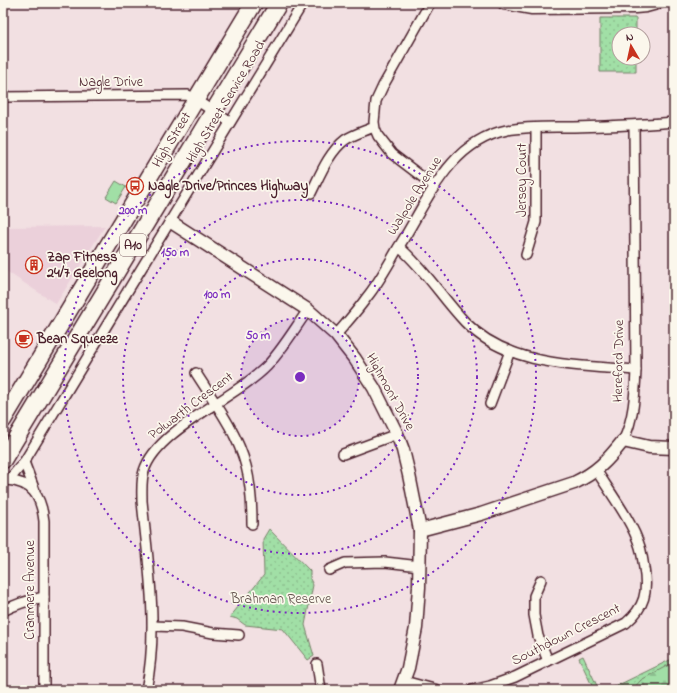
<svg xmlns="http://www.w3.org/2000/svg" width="677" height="693" font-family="'Indie Flower',sans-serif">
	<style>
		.built { fill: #ebd0da }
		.green { fill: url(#green-dots); stroke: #767f68 }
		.forest { fill: url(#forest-firs); stroke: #767f68 }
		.pitch { fill: #a1dfa6; stroke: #767f68 }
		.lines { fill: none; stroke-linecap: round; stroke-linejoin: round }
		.street-casing { stroke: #4a1f2b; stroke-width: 12 }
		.secondary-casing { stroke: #4a1f2b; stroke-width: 15 }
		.highway-casing { stroke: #4a1f2b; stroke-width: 19 }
		.street { stroke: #fbf7ec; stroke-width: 9 }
		.secondary { stroke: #fbf7ec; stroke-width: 12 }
		.highway { stroke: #fbf7ec; stroke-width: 16 }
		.ring { fill: none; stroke: #7b2cbf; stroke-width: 2; stroke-dasharray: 2 4 }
		.labels { text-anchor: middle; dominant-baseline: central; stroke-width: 3.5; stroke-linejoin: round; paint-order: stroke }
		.shield { fill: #fbf7ec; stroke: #7f6065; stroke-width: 1 }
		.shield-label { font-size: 13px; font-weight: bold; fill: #4a1f2b }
		.street-label { font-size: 14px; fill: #4a1f2b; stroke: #fbf7ec }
		.poi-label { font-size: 14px; font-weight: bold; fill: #4a1f2b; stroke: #fbf7ec; text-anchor: start }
		.park-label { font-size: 14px; fill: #604f4a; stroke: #fbf7ec }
		.centre { fill: #7b2cbf; stroke: #fbf7ec; stroke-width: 2 }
		.ring-label { font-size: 12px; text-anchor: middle; font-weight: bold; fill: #7b2cbf; stroke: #fbf7ec; stroke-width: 3.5; stroke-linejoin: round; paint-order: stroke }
	</style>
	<defs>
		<pattern id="green-dots" width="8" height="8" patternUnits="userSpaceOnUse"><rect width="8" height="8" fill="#a1dfa6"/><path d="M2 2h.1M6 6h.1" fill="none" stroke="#8cbf8f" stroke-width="1.8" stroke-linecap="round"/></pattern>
		<pattern id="forest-firs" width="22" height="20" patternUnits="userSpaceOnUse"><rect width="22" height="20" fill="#a1dfa6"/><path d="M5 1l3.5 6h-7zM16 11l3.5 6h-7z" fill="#8cbf8f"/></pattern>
	</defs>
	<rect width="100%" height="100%" fill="#f2e0e2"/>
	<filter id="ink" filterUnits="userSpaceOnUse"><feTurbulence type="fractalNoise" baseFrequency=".025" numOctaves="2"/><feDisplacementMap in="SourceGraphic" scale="8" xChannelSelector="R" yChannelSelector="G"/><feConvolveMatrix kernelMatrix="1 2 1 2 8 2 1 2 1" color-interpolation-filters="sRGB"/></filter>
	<g filter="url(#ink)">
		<path class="built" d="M 105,226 L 56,304 L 3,269 L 3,227 Z"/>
		<g class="green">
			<path d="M 600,18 L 636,18 L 636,34 L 619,34 L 619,58 L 636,58 L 636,72 L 600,72 Z"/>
			<path d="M 269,529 L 310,571 L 310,579 L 313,585 L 305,625 L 314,656 L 308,660 L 283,629 L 245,625 L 237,619 L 230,617 L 264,575 L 263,539 Z"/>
			<path d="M 583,656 L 599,690 L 594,690 L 579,658 Z"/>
			<path d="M 674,658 L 674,690 L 608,690 Z"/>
		</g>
		<path class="forest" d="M 674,662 L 674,685 L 664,690 L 632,690 L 641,680 Z"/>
		<path class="pitch" d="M 116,181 L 126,187 L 116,203 L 106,197 Z"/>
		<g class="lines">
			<g class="street-casing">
				<g id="street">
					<path d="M 430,3 L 383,86 L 376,101 L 374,122 L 375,129 L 378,136 L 392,154 L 434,186"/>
					<path d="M 3,97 L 188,95 L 230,122"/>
					<path d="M 311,193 C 320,175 329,152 345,140 C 354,134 365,131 374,127"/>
					<path d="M 399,247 C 425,269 442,298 465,322 C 509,367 578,365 636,370"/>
					<path d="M 526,255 L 536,222 L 536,128"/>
					<path d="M 336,335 C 347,322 358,310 367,297 C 379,282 388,265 398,248 C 427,203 448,142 507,130 C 529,126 552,127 574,127 C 608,126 641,125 674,122"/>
					<path d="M 196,373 C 215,403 237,432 246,466 C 251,485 252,505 252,524"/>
					<path d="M 490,404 L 510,351"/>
					<path d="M 623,441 C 634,419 635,394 636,370 L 634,126"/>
					<path d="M 343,454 L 397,434"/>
					<path d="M 24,462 L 35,491"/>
					<path d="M 6,480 C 32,482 41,495 44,521 L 44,690"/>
					<path d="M 9,480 L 24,462 C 117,309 209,155 303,3"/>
					<path d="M 329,570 L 345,563 L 385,562 L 420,566"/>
					<path d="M 541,580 L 534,596 L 534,615 L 538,636 L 548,661"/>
					<path d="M 3,611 C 16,604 29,600 44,597"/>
					<path d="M 153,626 L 182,627 L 213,633 L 239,635"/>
					<path d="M 317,664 L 321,690"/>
					<path d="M 404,681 L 438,690"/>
					<path d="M 146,690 C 159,629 148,563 142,501 C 142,491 141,480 144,471 C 157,429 236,398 267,366 C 283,349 295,328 308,310"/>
					<path d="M 472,690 L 490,686 L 515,677 L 626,623 C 645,607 648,592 644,568 C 643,561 642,554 640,547 C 633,523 610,492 596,470"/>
				</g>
			</g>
			<g class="secondary-casing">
				<g id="secondary">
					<path d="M 504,3 L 532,8 L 635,7 L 646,6 L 657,3"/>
					<path d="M 171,222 L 308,310 L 336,335 L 355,359 L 374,388 L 397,434 L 403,450 L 409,475 L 420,530 L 419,587 L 416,628 L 408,668 L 400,690"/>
					<path d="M 420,530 L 481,514 L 574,483 C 597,472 607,461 623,441 L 649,447 L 674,448"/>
				</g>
			</g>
			<g class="highway-casing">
				<g id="highway">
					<path d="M 3,420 L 254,3"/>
					<path d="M 3,460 L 279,3"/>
				</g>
			</g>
			<use href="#street" class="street"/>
			<use href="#secondary" class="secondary"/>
			<use href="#highway" class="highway"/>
		</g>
	</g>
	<circle cx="300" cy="377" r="59" fill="#7b2cbf" fill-opacity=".12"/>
	<g class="ring">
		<circle cx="300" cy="377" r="59"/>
		<circle cx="300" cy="377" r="118"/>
		<circle cx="300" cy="377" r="177"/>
		<circle cx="300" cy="377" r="236"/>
	</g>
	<defs>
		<g id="bus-ring" transform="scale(0.9)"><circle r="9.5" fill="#fbf7ec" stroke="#c8321e" stroke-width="1.5"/><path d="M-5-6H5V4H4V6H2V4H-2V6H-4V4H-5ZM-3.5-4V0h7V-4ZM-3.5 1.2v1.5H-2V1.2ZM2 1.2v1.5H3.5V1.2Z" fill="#c8321e"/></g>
		<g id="building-ring" transform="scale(0.9)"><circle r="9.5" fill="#fbf7ec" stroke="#c8321e" stroke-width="1.5"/><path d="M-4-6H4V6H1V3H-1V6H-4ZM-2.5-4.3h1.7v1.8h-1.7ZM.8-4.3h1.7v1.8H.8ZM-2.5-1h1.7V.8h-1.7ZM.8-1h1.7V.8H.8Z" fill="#c8321e"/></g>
		<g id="cafe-ring" transform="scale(0.9)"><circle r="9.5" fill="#fbf7ec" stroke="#c8321e" stroke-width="1.5"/><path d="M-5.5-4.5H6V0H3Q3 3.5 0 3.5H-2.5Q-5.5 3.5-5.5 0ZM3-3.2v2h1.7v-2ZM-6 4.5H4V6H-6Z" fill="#c8321e"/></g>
	</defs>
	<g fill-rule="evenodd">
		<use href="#bus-ring" x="135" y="186"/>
		<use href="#building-ring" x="34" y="265"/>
		<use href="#cafe-ring" x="24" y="339"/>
	</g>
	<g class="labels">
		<rect class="shield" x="120" y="234" width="26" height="22" rx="3"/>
		<g class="shield-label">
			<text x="133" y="245">A10</text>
		</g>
		<g class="street-label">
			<text x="111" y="82">Nagle Drive</text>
			<text transform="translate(226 102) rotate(-59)">High Street Service Road</text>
			<text transform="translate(172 140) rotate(-59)">High Street</text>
			<text transform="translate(522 180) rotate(-90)">Jersey Court</text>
			<text transform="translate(415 196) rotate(-58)">Walpole Avenue</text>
			<text transform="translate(619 361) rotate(-89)">Hereford Drive</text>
			<text transform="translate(390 392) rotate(61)">Highmont Drive</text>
			<text transform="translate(191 406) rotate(-37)">Polwarth Crescent</text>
			<text transform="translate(30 590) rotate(-90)">Cranmere Avenue</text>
			<text transform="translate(566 635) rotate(-27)">Southdown Crescent</text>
		</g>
		<g class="poi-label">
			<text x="148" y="186">Nagle Drive/Princes Highway</text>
			<text x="47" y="257">Zap Fitness<tspan x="47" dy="16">24/7 Geelong</tspan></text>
			<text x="37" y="339">Bean Squeeze</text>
		</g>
		<g class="park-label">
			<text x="281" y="599">Brahman Reserve</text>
		</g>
	</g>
	<circle cx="300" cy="377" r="6" class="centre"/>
	<g class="ring-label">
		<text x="133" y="214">200 m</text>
		<text x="175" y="256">150 m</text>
		<text x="217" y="298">100 m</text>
		<text x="258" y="339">50 m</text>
	</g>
	<rect width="677" height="693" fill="none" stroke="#fbf7ec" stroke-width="16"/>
	<rect x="8" y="8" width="661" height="677" fill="none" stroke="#4a1f2b" stroke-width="1.5" filter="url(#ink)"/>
	<g transform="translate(631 46) rotate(351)"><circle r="19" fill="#fbf7ec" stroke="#b4a19f"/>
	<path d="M0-3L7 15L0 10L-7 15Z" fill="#c8321e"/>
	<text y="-6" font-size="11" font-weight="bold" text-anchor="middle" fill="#4a1f2b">N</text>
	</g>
</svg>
